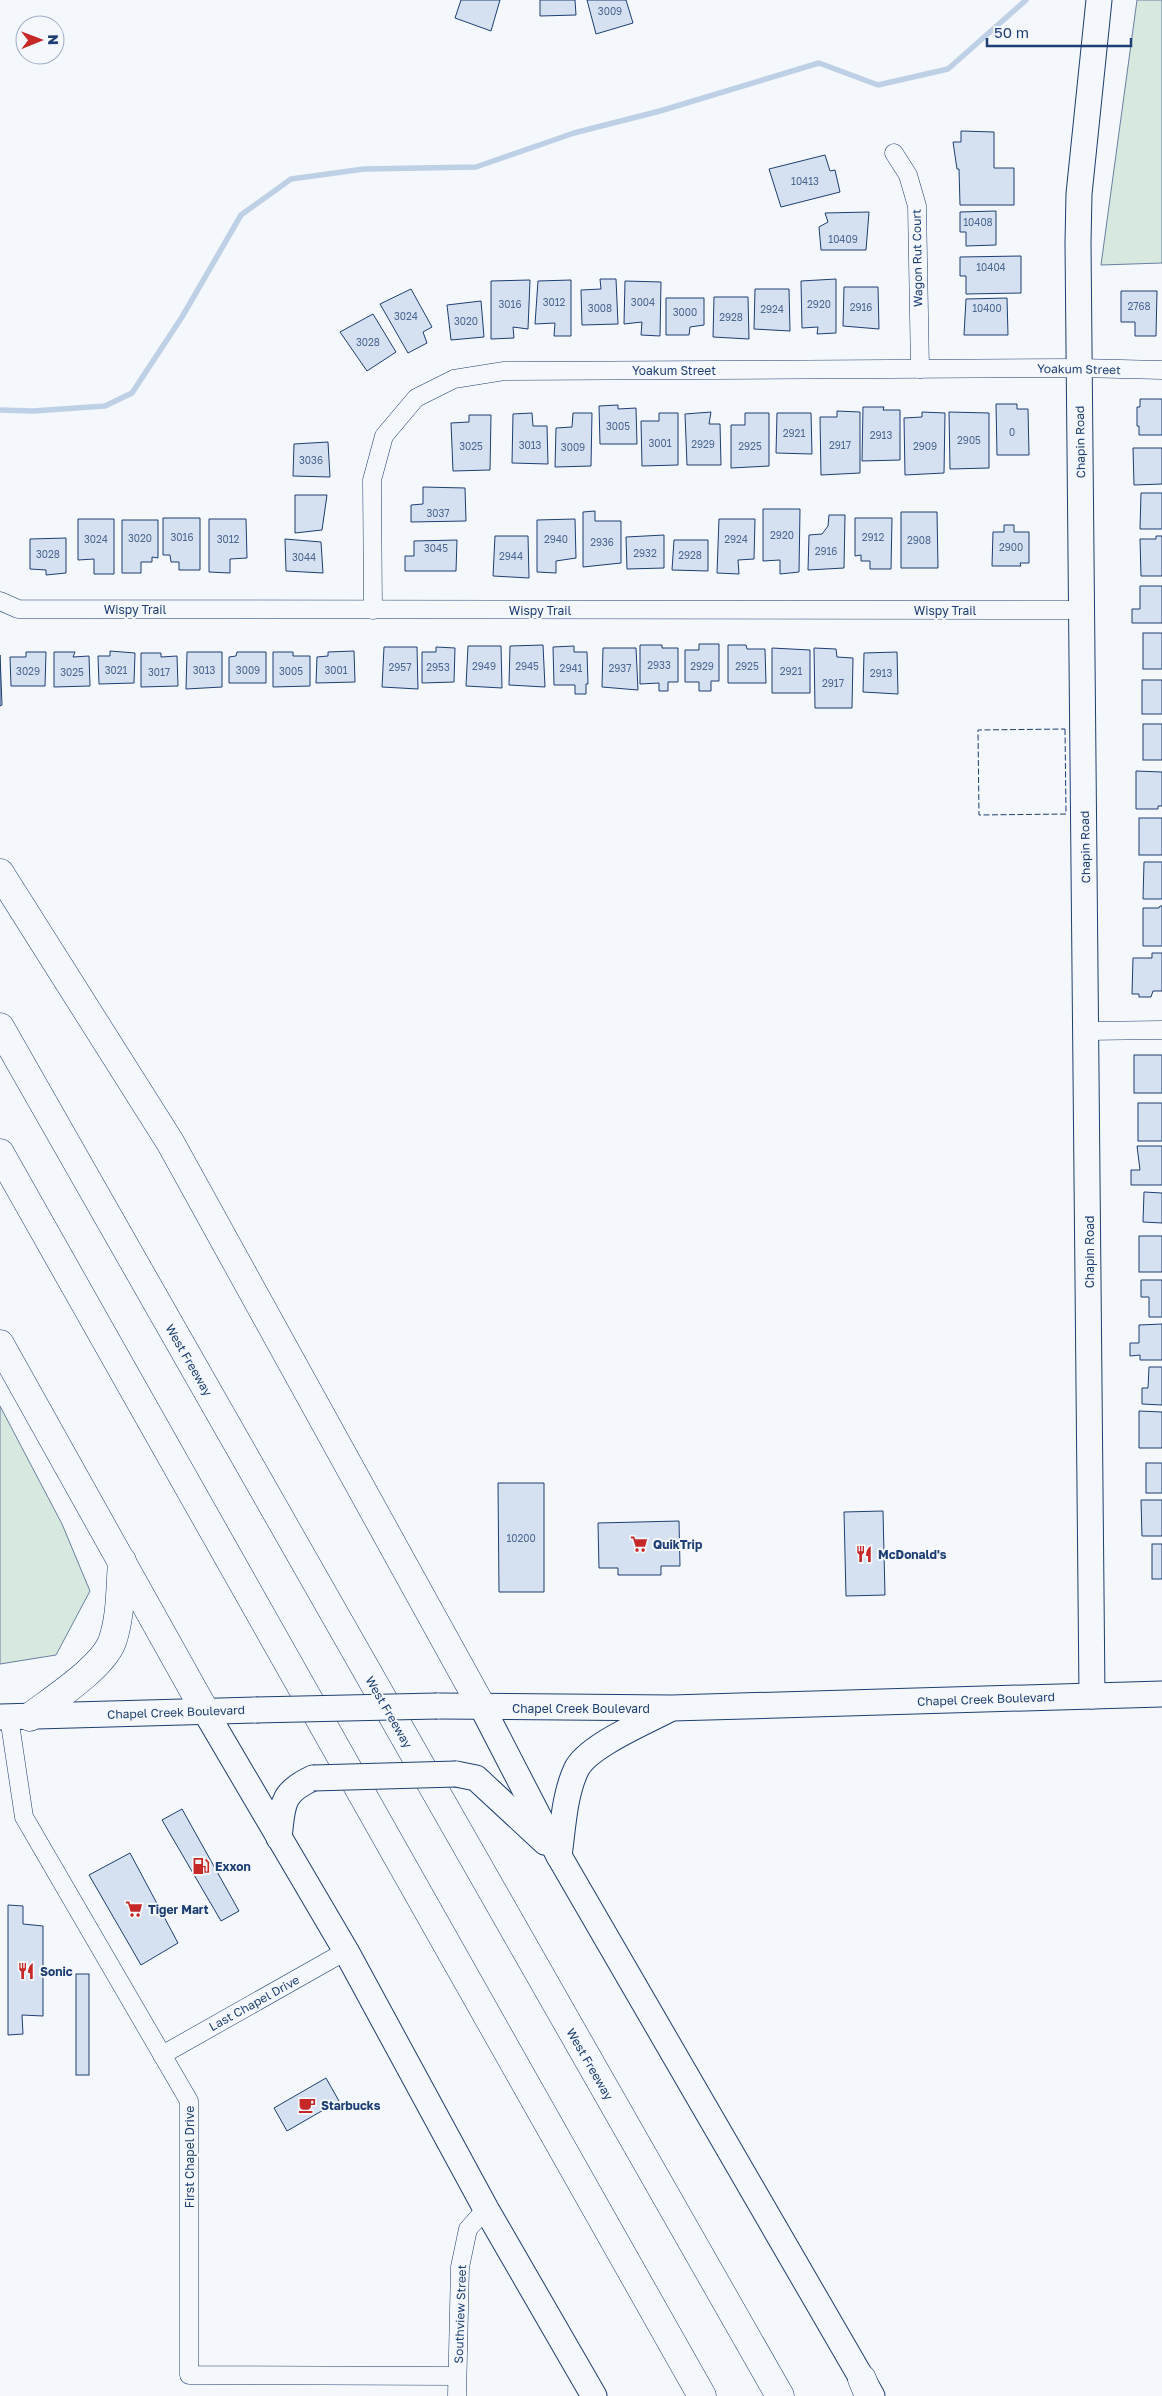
<svg xmlns="http://www.w3.org/2000/svg" width="1162" height="2396" font-family="'Golos Text',sans-serif">
	<style>
		.green { fill: #d7e8df; stroke: #687fa3 }
		.lines { fill: none; stroke-linecap: round; stroke-linejoin: round }
		.stream { stroke: #bed0e5; stroke-width: 5.5 }
		.building { fill: #d5e0f0; stroke: #1d3f73 }
		.street-casing { stroke: #1d3f73; stroke-width: 19 }
		.secondary-casing { stroke: #1d3f73; stroke-width: 27 }
		.highway-casing { stroke: #1d3f73; stroke-width: 29 }
		.street { stroke: #f4f7fb; stroke-width: 18 }
		.secondary { stroke: #f4f7fb; stroke-width: 25 }
		.highway { stroke: #f4f7fb; stroke-width: 28 }
		.secondary-bridge-casing { stroke: #1d3f73; stroke-width: 27; stroke-linecap: butt }
		.secondary-bridge { stroke: #f4f7fb; stroke-width: 25 }
		.fence { stroke: #1d3f73; stroke-width: 1; stroke-dasharray: 6 2.5; stroke-linecap: butt }
		.labels { text-anchor: middle; dominant-baseline: central; stroke-width: 4; stroke-linejoin: round; paint-order: stroke }
		.number-label { font-size: 10px; fill: #4b6792 }
		.street-label { font-size: 12px; fill: #1d3f73; stroke: #f4f7fb }
		.poi-label { font-size: 12px; font-weight: bold; fill: #1d3f73; stroke: #f4f7fb; text-anchor: start }
	</style>
	<rect width="100%" height="100%" fill="#f4f7fb"/>
	<g class="green">
		<path d="M 1137,0 L 1162,0 L 1162,263 L 1101,265 Z"/>
		<path d="M 0,1406 L 62,1524 L 90,1591 L 56,1655 L 0,1664 Z"/>
	</g>
	<g class="lines">
		<path class="stream" d="M 0,410 L 33,411 L 105,406 L 132,393 L 182,317 L 241,215 L 291,179 L 364,169 L 476,167 L 574,133 L 660,111 L 819,63 L 878,85 L 948,69 L 1026,0"/>
	</g>
	<g class="building">
		<path d="M 461,0 L 500,0 L 491,31 L 455,18 Z"/>
		<path d="M 540,0 L 575,0 L 576,15 L 540,16 Z"/>
		<path d="M 587,0 L 626,0 L 633,23 L 596,34 Z"/>
		<path d="M 961,131 L 994,132 L 994,168 L 1014,168 L 1014,205 L 960,205 L 959,169 L 957,169 L 953,142 L 961,142 Z"/>
		<path d="M 825,155 L 830,171 L 835,170 L 840,192 L 781,207 L 769,169 Z"/>
		<path d="M 996,211 L 996,245 L 966,246 L 966,232 L 960,232 L 960,212 Z"/>
		<path d="M 869,212 L 866,250 L 821,250 L 819,227 L 828,222 L 825,213 Z"/>
		<path d="M 1021,256 L 1021,293 L 966,294 L 966,276 L 960,276 L 960,257 Z"/>
		<path d="M 600,279 L 616,279 L 618,324 L 582,325 L 581,290 L 601,289 Z"/>
		<path d="M 836,279 L 836,333 L 817,334 L 818,327 L 802,328 L 801,281 Z"/>
		<path d="M 530,280 L 528,329 L 513,327 L 514,338 L 491,339 L 491,281 Z"/>
		<path d="M 571,280 L 571,336 L 554,336 L 555,323 L 535,324 L 538,281 Z"/>
		<path d="M 625,281 L 661,282 L 660,336 L 641,335 L 642,322 L 624,324 Z"/>
		<path d="M 844,287 L 878,287 L 879,329 L 843,326 Z"/>
		<path d="M 411,289 L 432,327 L 423,332 L 427,343 L 408,353 L 380,304 Z"/>
		<path d="M 755,289 L 789,289 L 790,331 L 754,329 Z"/>
		<path d="M 1121,291 L 1157,291 L 1156,336 L 1135,336 L 1135,322 L 1121,322 Z"/>
		<path d="M 714,297 L 748,297 L 749,339 L 713,337 Z"/>
		<path d="M 666,298 L 704,298 L 704,325 L 690,327 L 689,335 L 666,335 Z"/>
		<path d="M 1007,298 L 1008,335 L 964,335 L 966,299 Z"/>
		<path d="M 481,301 L 484,337 L 451,340 L 447,305 Z"/>
		<path d="M 373,314 L 396,352 L 367,371 L 340,332 Z"/>
		<path d="M 1140,399 L 1162,399 L 1162,435 L 1139,435 L 1139,426 L 1137,426 L 1137,407 L 1140,407 Z"/>
		<path d="M 996,404 L 1017,404 L 1017,409 L 1028,409 L 1029,455 L 997,455 Z"/>
		<path d="M 618,405 L 618,409 L 636,408 L 637,444 L 600,444 L 599,406 Z"/>
		<path d="M 863,407 L 884,407 L 883,410 L 900,410 L 900,460 L 862,461 Z"/>
		<path d="M 837,411 L 860,412 L 860,473 L 821,475 L 820,417 L 837,417 Z"/>
		<path d="M 711,412 L 709,424 L 720,424 L 721,465 L 687,465 L 685,414 Z"/>
		<path d="M 922,412 L 945,413 L 944,473 L 905,475 L 904,418 L 922,417 Z"/>
		<path d="M 949,412 L 989,413 L 989,468 L 950,469 Z"/>
		<path d="M 532,413 L 533,426 L 547,426 L 548,464 L 512,463 L 513,414 Z"/>
		<path d="M 573,413 L 592,413 L 591,466 L 555,467 L 556,428 L 572,427 Z"/>
		<path d="M 659,413 L 678,413 L 678,465 L 642,466 L 641,421 L 659,421 Z"/>
		<path d="M 745,413 L 769,413 L 769,466 L 731,468 L 731,425 L 745,425 Z"/>
		<path d="M 777,413 L 811,413 L 812,454 L 776,453 Z"/>
		<path d="M 469,415 L 491,415 L 490,470 L 453,471 L 451,423 L 469,422 Z"/>
		<path d="M 328,442 L 330,477 L 293,476 L 294,444 Z"/>
		<path d="M 1133,448 L 1162,448 L 1162,484 L 1134,485 Z"/>
		<path d="M 423,487 L 465,488 L 466,521 L 411,522 L 411,505 L 423,504 Z"/>
		<path d="M 1141,493 L 1162,493 L 1162,529 L 1140,529 Z"/>
		<path d="M 295,495 L 327,495 L 322,530 L 295,533 Z"/>
		<path d="M 763,509 L 800,509 L 799,572 L 780,574 L 780,560 L 763,561 Z"/>
		<path d="M 595,511 L 595,521 L 621,521 L 621,563 L 583,567 L 583,512 Z"/>
		<path d="M 901,512 L 937,512 L 938,568 L 901,568 Z"/>
		<path d="M 829,515 L 845,515 L 844,568 L 808,570 L 809,535 L 822,534 L 828,526 Z"/>
		<path d="M 163,518 L 200,518 L 200,570 L 179,570 L 179,562 L 171,562 L 170,555 L 163,555 Z"/>
		<path d="M 855,518 L 892,518 L 891,569 L 870,569 L 870,561 L 861,561 L 861,555 L 855,556 Z"/>
		<path d="M 78,519 L 114,519 L 114,574 L 94,574 L 94,559 L 78,560 Z"/>
		<path d="M 209,519 L 246,519 L 247,558 L 230,559 L 230,573 L 209,572 Z"/>
		<path d="M 575,519 L 576,558 L 556,561 L 556,573 L 537,572 L 537,520 Z"/>
		<path d="M 719,519 L 755,519 L 754,559 L 738,560 L 739,574 L 717,573 Z"/>
		<path d="M 122,520 L 158,520 L 158,558 L 152,557 L 152,562 L 141,562 L 141,573 L 122,573 Z"/>
		<path d="M 1004,525 L 1014,525 L 1014,532 L 1029,532 L 1029,563 L 1020,563 L 1021,566 L 992,566 L 993,532 L 1004,532 Z"/>
		<path d="M 664,535 L 664,568 L 627,569 L 626,537 Z"/>
		<path d="M 495,536 L 528,536 L 529,578 L 493,576 Z"/>
		<path d="M 1156,536 L 1162,536 L 1162,576 L 1141,576 L 1140,539 L 1156,539 Z"/>
		<path d="M 66,538 L 66,573 L 46,575 L 46,570 L 30,569 L 30,539 Z"/>
		<path d="M 285,539 L 321,542 L 323,573 L 286,571 Z"/>
		<path d="M 457,540 L 456,571 L 405,571 L 405,556 L 414,556 L 414,541 Z"/>
		<path d="M 674,540 L 708,540 L 708,571 L 672,570 Z"/>
		<path d="M 1140,586 L 1162,586 L 1162,623 L 1132,623 L 1132,609 L 1140,609 Z"/>
		<rect x="1143" y="633" width="19" height="36"/>
		<path d="M 699,644 L 719,644 L 719,681 L 711,681 L 711,691 L 699,691 L 699,682 L 685,682 L 685,650 L 699,650 Z"/>
		<path d="M 543,645 L 545,687 L 509,685 L 510,646 Z"/>
		<path d="M 640,645 L 662,645 L 662,648 L 678,648 L 678,682 L 668,682 L 668,691 L 659,691 L 659,683 L 640,684 Z"/>
		<path d="M 728,645 L 746,645 L 747,649 L 765,649 L 766,683 L 728,683 Z"/>
		<path d="M 468,646 L 501,646 L 502,688 L 466,686 Z"/>
		<path d="M 574,646 L 574,652 L 587,652 L 588,684 L 586,684 L 586,694 L 575,694 L 575,685 L 554,685 L 553,647 Z"/>
		<path d="M 384,647 L 417,647 L 418,689 L 382,687 Z"/>
		<path d="M 436,647 L 455,648 L 454,682 L 422,683 L 422,652 L 436,652 Z"/>
		<path d="M 603,648 L 636,648 L 638,690 L 602,687 Z"/>
		<path d="M 772,648 L 810,650 L 810,693 L 772,693 Z"/>
		<path d="M 814,648 L 836,649 L 837,657 L 853,658 L 852,708 L 815,708 Z"/>
		<path d="M 110,651 L 135,653 L 134,683 L 99,684 L 98,656 L 110,656 Z"/>
		<path d="M 354,651 L 355,682 L 316,683 L 317,657 L 328,656 L 328,652 Z"/>
		<path d="M 26,652 L 46,652 L 45,686 L 11,686 L 10,657 L 26,657 Z"/>
		<path d="M 54,652 L 75,652 L 73,657 L 89,656 L 90,686 L 54,687 Z"/>
		<path d="M 187,652 L 222,652 L 222,687 L 186,689 Z"/>
		<path d="M 237,652 L 266,652 L 266,683 L 229,683 L 229,657 L 236,656 Z"/>
		<path d="M 273,652 L 293,652 L 293,656 L 310,656 L 310,686 L 273,687 Z"/>
		<path d="M 897,652 L 898,694 L 863,692 L 864,653 Z"/>
		<path d="M 141,653 L 161,653 L 161,657 L 177,656 L 178,686 L 141,687 Z"/>
		<path d="M 0,655 L 2,705 L 0,706 Z"/>
		<rect x="1142" y="680" width="20" height="34"/>
		<rect x="1143" y="724" width="19" height="36"/>
		<path d="M 1136,771 L 1162,772 L 1162,806 L 1158,806 L 1158,809 L 1136,809 Z"/>
		<rect x="1139" y="818" width="23" height="37"/>
		<path d="M 1144,862 L 1162,862 L 1162,899 L 1143,899 Z"/>
		<path d="M 1160,906 L 1162,906 L 1162,946 L 1143,946 L 1143,908 L 1159,908 Z"/>
		<path d="M 1152,953 L 1162,953 L 1162,991 L 1153,991 L 1151,997 L 1139,997 L 1139,994 L 1132,994 L 1133,958 L 1152,958 Z"/>
		<rect x="1134" y="1055" width="28" height="38"/>
		<rect x="1138" y="1103" width="24" height="38"/>
		<path d="M 1137,1146 L 1162,1146 L 1162,1185 L 1131,1185 L 1131,1170 L 1140,1170 Z"/>
		<path d="M 1144,1192 L 1162,1193 L 1162,1223 L 1143,1222 Z"/>
		<rect x="1139" y="1236" width="23" height="36"/>
		<path d="M 1141,1280 L 1162,1280 L 1162,1317 L 1149,1317 L 1149,1297 L 1141,1297 Z"/>
		<path d="M 1162,1324 L 1162,1360 L 1140,1360 L 1140,1355 L 1130,1356 L 1130,1343 L 1139,1343 L 1139,1325 Z"/>
		<path d="M 1149,1367 L 1162,1367 L 1162,1405 L 1142,1404 L 1142,1388 L 1148,1388 Z"/>
		<path d="M 1139,1411 L 1162,1412 L 1162,1448 L 1139,1448 Z"/>
		<rect x="1146" y="1463" width="16" height="30"/>
		<path d="M 498,1483 L 544,1483 L 544,1592 L 499,1592 Z"/>
		<path d="M 1141,1500 L 1162,1500 L 1162,1536 L 1142,1536 Z"/>
		<path d="M 883,1511 L 885,1595 L 846,1596 L 844,1512 Z"/>
		<path d="M 679,1521 L 680,1566 L 661,1566 L 661,1575 L 618,1575 L 618,1568 L 599,1568 L 598,1523 Z"/>
		<rect x="1152" y="1544" width="10" height="35"/>
		<path d="M 182,1809 L 239,1911 L 221,1921 L 162,1820 Z"/>
		<path d="M 130,1853 L 178,1943 L 141,1965 L 89,1875 Z"/>
		<path d="M 8,1905 L 23,1906 L 23,1924 L 43,1926 L 43,2016 L 22,2015 L 23,2034 L 8,2035 Z"/>
		<rect x="76" y="1974" width="13" height="101"/>
		<path d="M 326,2078 L 339,2101 L 287,2131 L 274,2108 Z"/>
	</g>
	<g class="lines">
		<g class="street-casing">
			<g id="street">
				<path d="M 894,153 L 908,175 L 917,206 L 920,369"/>
				<path d="M 0,601 L 18,609 L 1082,610"/>
				<path d="M 373,610 L 372,480 L 384,436 L 416,398 L 454,379 L 504,371 L 1079,368 L 1162,370"/>
				<path d="M 1087,1031 L 1162,1030"/>
				<path d="M 9,1717 L 24,1817 L 189,2101 L 189,2375 L 457,2376"/>
				<path d="M 162,2055 L 346,1951"/>
				<path d="M 457,2396 L 460,2267 L 468,2229 L 486,2209"/>
			</g>
		</g>
		<g class="secondary-casing">
			<g id="secondary">
				<path d="M 1092,1696 L 1078,243 L 1079,194 L 1099,0"/>
				<path d="M 437,1706 L 672,1708 L 1162,1694"/>
				<path d="M 482,1707 L 559,1856 L 872,2396"/>
				<path d="M 205,1711 L 346,1951 L 486,2209 L 594,2396"/>
				<path d="M 0,1717 L 256,1710"/>
				<path d="M 456,1774 L 476,1778 L 545,1842"/>
				<path d="M 279,1838 C 283,1805 280,1793 313,1778"/>
				<path d="M 559,1856 C 563,1828 564,1796 576,1770 C 586,1747 645,1722 668,1710"/>
			</g>
		</g>
		<g class="highway-casing">
			<g id="highway">
				<path d="M 0,873 L 170,1142 L 482,1707"/>
				<path d="M 0,1027 L 780,2396"/>
				<path d="M 0,1153 L 702,2396"/>
				<path d="M 0,1344 L 205,1711"/>
				<path d="M 30,1717 C 52,1700 102,1668 112,1642 C 121,1617 120,1588 122,1561"/>
				<path d="M 862,2379 L 869,2396"/>
			</g>
		</g>
		<use href="#street" class="street"/>
		<use href="#secondary" class="secondary"/>
		<use href="#highway" class="highway"/>
		<g class="secondary-bridge-casing">
			<g id="secondary-bridge">
				<path d="M 256,1710 L 437,1706"/>
				<path d="M 313,1778 L 456,1774"/>
			</g>
		</g>
		<use href="#secondary-bridge" class="secondary-bridge"/>
		<path class="fence" d="M 1065,729 L 1066,814 L 979,815 L 978,730 Z"/>
	</g>
	<defs>
		<g id="supermarket-bare" transform="scale(1.35)"><path d="M-6-5.5h2.5l.6 2H6L4.5 2H-2.5L-4.4-4H-6ZM-1.5 3.2a1.3 1.3 0 1 0 .1 0ZM3 3.2a1.3 1.3 0 1 0 .1 0Z" fill="#c62828" stroke="#f4f7fb" stroke-width="2.5" paint-order="stroke"/></g>
		<g id="restaurant-bare" transform="scale(1.35)"><path d="M-5-6h1v4h1v-4h1v4h1v-4h1v5L-1.5 .5V6h-2V.5L-5-1ZM5-6V6H3V1.5H1.5Q1.5-4 5-6Z" fill="#c62828" stroke="#f4f7fb" stroke-width="2.5" paint-order="stroke"/></g>
		<g id="fuel-bare" transform="scale(1.35)"><path d="M-5.5-6h7V0h2V4h1.3V-2.5L3-4.5l.8-.8L6-3V5H2.5V1h-1V6h-7ZM-4.2-4.7v3.2H.2V-4.7Z" fill="#c62828" stroke="#f4f7fb" stroke-width="2.5" paint-order="stroke"/></g>
		<g id="cafe-bare" transform="scale(1.35)"><path d="M-5.5-4.5H6V0H3Q3 3.5 0 3.5H-2.5Q-5.5 3.5-5.5 0ZM3-3.2v2h1.7v-2ZM-6 4.5H4V6H-6Z" fill="#c62828" stroke="#f4f7fb" stroke-width="2.5" paint-order="stroke"/></g>
	</defs>
	<g fill-rule="evenodd">
		<use href="#supermarket-bare" x="639" y="1544"/>
		<use href="#restaurant-bare" x="864" y="1554"/>
		<use href="#fuel-bare" x="201" y="1866"/>
		<use href="#supermarket-bare" x="134" y="1909"/>
		<use href="#restaurant-bare" x="26" y="1971"/>
		<use href="#cafe-bare" x="307" y="2105"/>
	</g>
	<g class="labels">
		<g class="number-label">
			<text x="610" y="11">3009</text>
			<text x="805" y="181">10413</text>
			<text x="978" y="222">10408</text>
			<text x="843" y="239">10409</text>
			<text x="991" y="267">10404</text>
			<text x="554" y="302">3012</text>
			<text x="643" y="302">3004</text>
			<text x="510" y="304">3016</text>
			<text x="819" y="304">2920</text>
			<text x="1139" y="306">2768</text>
			<text x="861" y="307">2916</text>
			<text x="600" y="308">3008</text>
			<text x="987" y="308">10400</text>
			<text x="772" y="309">2924</text>
			<text x="685" y="312">3000</text>
			<text x="406" y="316">3024</text>
			<text x="731" y="317">2928</text>
			<text x="466" y="321">3020</text>
			<text x="368" y="342">3028</text>
			<text x="618" y="426">3005</text>
			<text x="1012" y="432">0</text>
			<text x="794" y="433">2921</text>
			<text x="881" y="435">2913</text>
			<text x="969" y="440">2905</text>
			<text x="660" y="443">3001</text>
			<text x="703" y="444">2929</text>
			<text x="530" y="445">3013</text>
			<text x="840" y="445">2917</text>
			<text x="471" y="446">3025</text>
			<text x="750" y="446">2925</text>
			<text x="925" y="446">2909</text>
			<text x="573" y="447">3009</text>
			<text x="311" y="460">3036</text>
			<text x="438" y="513">3037</text>
			<text x="782" y="535">2920</text>
			<text x="182" y="537">3016</text>
			<text x="873" y="537">2912</text>
			<text x="140" y="538">3020</text>
			<text x="96" y="539">3024</text>
			<text x="228" y="539">3012</text>
			<text x="556" y="539">2940</text>
			<text x="736" y="539">2924</text>
			<text x="919" y="540">2908</text>
			<text x="602" y="542">2936</text>
			<text x="1011" y="547">2900</text>
			<text x="436" y="548">3045</text>
			<text x="826" y="551">2916</text>
			<text x="645" y="553">2932</text>
			<text x="48" y="554">3028</text>
			<text x="690" y="555">2928</text>
			<text x="511" y="556">2944</text>
			<text x="304" y="557">3044</text>
			<text x="659" y="665">2933</text>
			<text x="484" y="666">2949</text>
			<text x="527" y="666">2945</text>
			<text x="702" y="666">2929</text>
			<text x="747" y="666">2925</text>
			<text x="400" y="667">2957</text>
			<text x="438" y="667">2953</text>
			<text x="571" y="668">2941</text>
			<text x="620" y="668">2937</text>
			<text x="116" y="670">3021</text>
			<text x="204" y="670">3013</text>
			<text x="248" y="670">3009</text>
			<text x="336" y="670">3001</text>
			<text x="28" y="671">3029</text>
			<text x="291" y="671">3005</text>
			<text x="791" y="671">2921</text>
			<text x="72" y="672">3025</text>
			<text x="159" y="672">3017</text>
			<text x="881" y="673">2913</text>
			<text x="833" y="683">2917</text>
			<text x="521" y="1538">10200</text>
		</g>
		<g class="street-label">
			<text transform="translate(917 258) rotate(-91)">Wagon Rut Court</text>
			<text transform="translate(1079 369) rotate(1)">Yoakum Street</text>
			<text x="674" y="370">Yoakum Street</text>
			<text transform="translate(1080 442) rotate(-91)">Chapin Road</text>
			<text x="135" y="609">Wispy Trail</text>
			<text x="540" y="610">Wispy Trail</text>
			<text x="945" y="610">Wispy Trail</text>
			<text transform="translate(1085 847) rotate(-91)">Chapin Road</text>
			<text transform="translate(1089 1252) rotate(-90)">Chapin Road</text>
			<text transform="translate(189 1360) rotate(60)">West Freeway</text>
			<text transform="translate(986 1699) rotate(-2)">Chapel Creek Boulevard</text>
			<text x="581" y="1708">Chapel Creek Boulevard</text>
			<text transform="translate(176 1712) rotate(-2)">Chapel Creek Boulevard</text>
			<text transform="translate(389 1712) rotate(60)">West Freeway</text>
			<text transform="translate(254 2003) rotate(-29)">Last Chapel Drive</text>
			<text transform="translate(590 2064) rotate(60)">West Freeway</text>
			<text transform="translate(189 2157) rotate(-90)">First Chapel Drive</text>
			<text transform="translate(460 2314) rotate(-88)">Southview Street</text>
		</g>
		<g class="poi-label">
			<text x="653" y="1544">QuikTrip</text>
			<text x="878" y="1554">McDonald's</text>
			<text x="215" y="1866">Exxon</text>
			<text x="148" y="1909">Tiger Mart</text>
			<text x="40" y="1971">Sonic</text>
			<text x="321" y="2105">Starbucks</text>
		</g>
	</g>
	<g transform="translate(40 40) rotate(89)"><circle r="24" fill="#f4f7fb" stroke="#9eadc5"/>
	<path d="M0-4L9 19L0 12L-9 19Z" fill="#c62828"/>
	<text y="-8" font-size="14" font-weight="bold" text-anchor="middle" fill="#1d3f73">N</text>
	</g>
	<path d="M987 38v8h144v-8" fill="none" stroke="#1d3f73" stroke-width="2.5"/>
	<text x="994" y="38" font-size="15" fill="#1d3f73" stroke="#f4f7fb" stroke-width="4" paint-order="stroke">50 m</text>
</svg>
